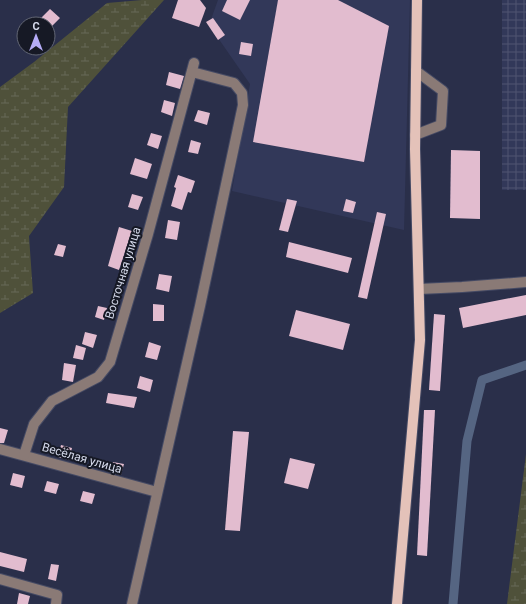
<svg xmlns="http://www.w3.org/2000/svg" width="526" height="604" font-family="Roboto,sans-serif">
	<style>
		.built { fill: #323859 }
		.industrial { fill: url(#industrial-grid) }
		.wetland { fill: url(#wetland-marsh) }
		.lines { fill: none; stroke-linecap: round; stroke-linejoin: round }
		.canal { stroke: #556582; stroke-width: 9 }
		.building { fill: #e2bccf }
		.minor-casing { stroke: #454a64; stroke-width: 12 }
		.major-casing { stroke: #454a64; stroke-width: 12 }
		.minor { stroke: #8a7a76; stroke-width: 10 }
		.major { stroke: #e4c2b9; stroke-width: 10 }
		.labels { text-anchor: middle; dominant-baseline: central; stroke-width: 4; stroke-linejoin: round; paint-order: stroke }
		.street-label { font-size: 12px; fill: #d4d9ea; stroke: #161925 }
	</style>
	<defs>
		<pattern id="industrial-grid" width="8" height="8" patternUnits="userSpaceOnUse"><rect width="8" height="8" fill="#323859"/><path d="M0 4h8M4 0v8" fill="none" stroke="#4f5471"/></pattern>
		<pattern id="wetland-marsh" width="20" height="14" patternUnits="userSpaceOnUse"><rect width="20" height="14" fill="#4f513a"/><path d="M1 5h8M5 5V1M11 12h8M15 12V8" fill="none" stroke="#676957"/></pattern>
	</defs>
	<rect width="100%" height="100%" fill="#2a2f4a"/>
	<path class="built" d="M 218,0 L 410,0 L 404,230 L 232,191 L 250,84 L 209,25 Z"/>
	<rect class="industrial" x="502" y="0" width="24" height="190"/>
	<g class="wetland">
		<path d="M 142,0 L 164,0 L 68,107 L 64,187 L 29,236 L 33,293 L 0,313 L 0,87 L 34,62 L 107,3 Z"/>
		<path d="M 526,454 L 526,604 L 507,604 Z"/>
	</g>
	<g class="lines">
		<path class="canal" d="M 453,604 L 467,441 L 482,380 L 526,365"/>
	</g>
	<g class="building">
		<path d="M 178,0 L 200,0 L 206,8 L 199,27 L 172,18 Z"/>
		<path d="M 227,0 L 250,0 L 240,20 L 222,11 Z"/>
		<path d="M 278,0 L 338,0 L 389,26 L 364,162 L 253,142 Z"/>
		<path d="M 50,9 L 60,18 L 50,28 L 48,24 L 40,19 Z"/>
		<path d="M 213,18 L 225,35 L 218,40 L 206,22 Z"/>
		<path d="M 241,42 L 253,44 L 251,56 L 239,54 Z"/>
		<path d="M 169,72 L 184,76 L 180,89 L 166,85 Z"/>
		<path d="M 164,100 L 175,103 L 172,116 L 161,112 Z"/>
		<path d="M 198,110 L 210,113 L 207,125 L 194,121 Z"/>
		<path d="M 151,133 L 162,136 L 158,149 L 147,145 Z"/>
		<path d="M 191,140 L 201,143 L 198,154 L 188,152 Z"/>
		<path d="M 451,150 L 480,151 L 480,219 L 450,218 Z"/>
		<path d="M 135,158 L 152,164 L 147,179 L 130,174 Z"/>
		<path d="M 178,175 L 195,181 L 191,193 L 188,192 L 182,210 L 171,206 L 176,188 L 174,187 Z"/>
		<path d="M 132,194 L 143,197 L 138,210 L 128,207 Z"/>
		<path d="M 287,199 L 297,201 L 288,232 L 279,230 Z"/>
		<path d="M 346,199 L 356,202 L 353,213 L 343,211 Z"/>
		<path d="M 377,212 L 386,214 L 367,299 L 358,297 Z"/>
		<path d="M 168,220 L 180,222 L 177,240 L 165,238 Z"/>
		<path d="M 119,227 L 132,231 L 119,270 L 108,266 Z"/>
		<path d="M 289,242 L 352,258 L 348,273 L 286,257 Z"/>
		<path d="M 58,244 L 66,246 L 63,257 L 54,255 Z"/>
		<path d="M 159,274 L 172,276 L 169,292 L 156,289 Z"/>
		<path d="M 526,295 L 526,315 L 463,328 L 459,308 Z"/>
		<path d="M 153,304 L 164,305 L 164,321 L 153,321 Z"/>
		<path d="M 98,306 L 107,308 L 104,320 L 95,317 Z"/>
		<path d="M 296,310 L 350,324 L 343,350 L 289,336 Z"/>
		<path d="M 434,314 L 445,315 L 440,391 L 429,390 Z"/>
		<path d="M 85,332 L 97,335 L 93,348 L 82,344 Z"/>
		<path d="M 149,342 L 161,346 L 157,360 L 145,357 Z"/>
		<path d="M 76,345 L 86,348 L 83,360 L 73,358 Z"/>
		<path d="M 64,363 L 76,365 L 73,382 L 62,380 Z"/>
		<path d="M 140,376 L 153,380 L 150,392 L 137,388 Z"/>
		<path d="M 108,393 L 137,397 L 134,408 L 106,403 Z"/>
		<path d="M 424,410 L 435,410 L 427,556 L 417,555 Z"/>
		<path d="M 0,428 L 8,430 L 4,443 L 0,443 Z"/>
		<path d="M 233,431 L 249,432 L 240,531 L 225,530 Z"/>
		<path d="M 61,445 L 72,448 L 69,460 L 58,457 Z"/>
		<path d="M 290,458 L 315,464 L 308,489 L 284,483 Z"/>
		<path d="M 113,462 L 124,464 L 121,475 L 110,472 Z"/>
		<path d="M 13,473 L 25,476 L 22,488 L 10,485 Z"/>
		<path d="M 47,481 L 59,484 L 56,494 L 44,491 Z"/>
		<path d="M 83,491 L 95,494 L 92,504 L 80,501 Z"/>
		<path d="M 0,552 L 27,559 L 24,572 L 0,566 Z"/>
		<path d="M 51,564 L 59,565 L 56,581 L 48,579 Z"/>
		<path d="M 19,593 L 30,596 L 28,604 L 17,604 Z"/>
	</g>
	<g class="lines">
		<g class="minor-casing">
			<g id="minor">
				<path d="M 415,135 L 441,125 L 443,91 L 416,71"/>
				<path d="M 419,289 L 462,287 L 526,282"/>
				<path d="M 0,449 L 157,492"/>
				<path d="M 24,455 L 34,424 L 52,401 L 98,377 L 110,362 L 148,234 L 194,63"/>
				<path d="M 0,579 L 57,595 L 56,604"/>
				<path d="M 132,604 L 200,306 L 243,105 L 242,93 L 234,83 L 192,72"/>
			</g>
		</g>
		<g class="major-casing">
			<path id="major" d="M 397,604 L 420,340 L 415,149 L 417,0"/>
		</g>
		<use href="#minor" class="minor"/>
		<use href="#major" class="major"/>
	</g>
	<g class="labels">
		<g class="street-label">
			<text transform="translate(123 273) rotate(-73)">Восточная улица</text>
			<text transform="translate(82 458) rotate(16)">Весёлая улица</text>
		</g>
	</g>
	<g transform="translate(36 36)"><circle r="19" fill="#161925" stroke="#626674"/>
	<path d="M0-3L7 15L0 10L-7 15Z" fill="#b5acf8"/>
	<text y="-6" font-size="11" font-weight="bold" text-anchor="middle" fill="#d4d9ea">С</text>
	</g>
</svg>
